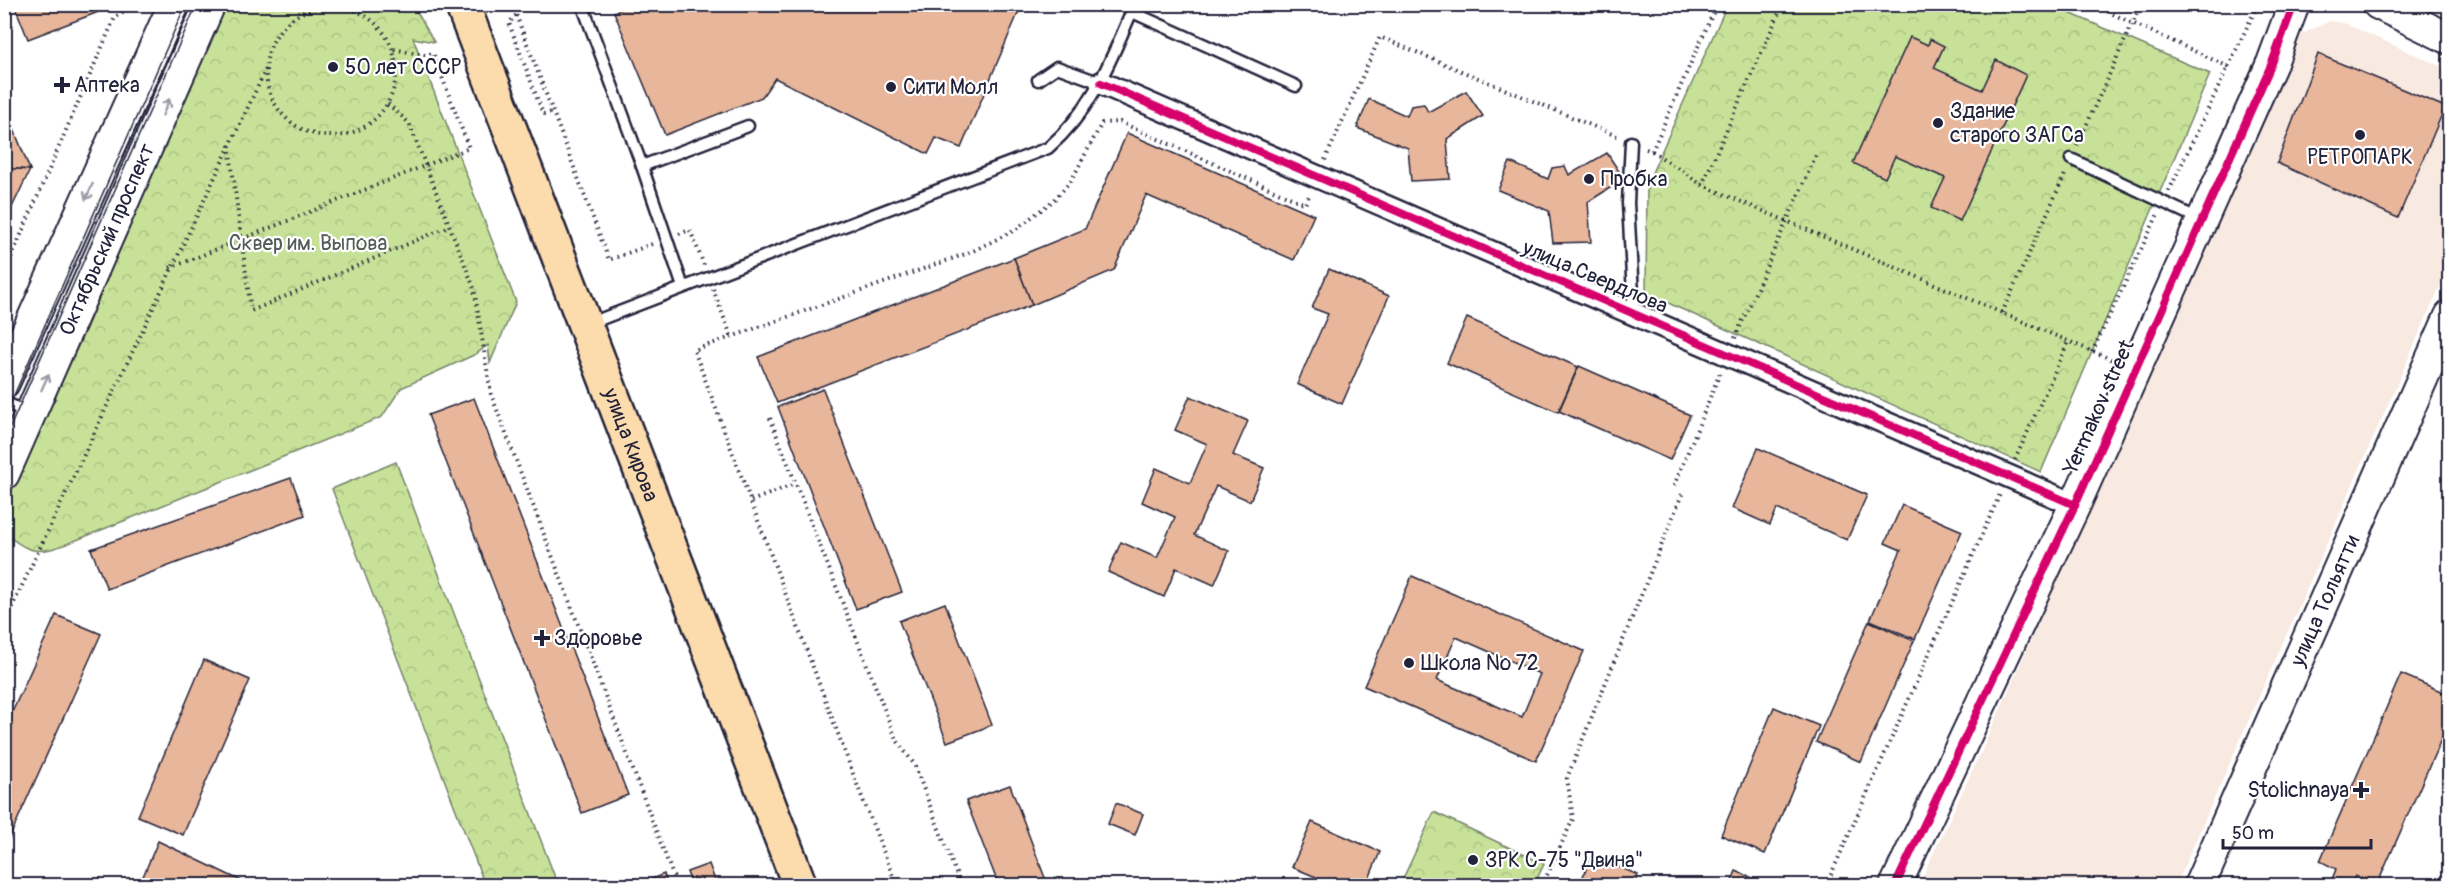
<svg xmlns="http://www.w3.org/2000/svg" width="2454" height="890" font-family="Pangolin,sans-serif">
	<style>
		.built { fill: #f8e9e1 }
		.forest { fill: url(#forest-crowns); stroke: #74826a; stroke-width: 1.5 }
		.building { fill: #e8b69a; stroke: #22223b; stroke-width: 1.5; fill-rule: evenodd }
		.lines { fill: none; stroke-linecap: round; stroke-linejoin: round }
		.lane-casing { stroke: #22223b; stroke-width: 15 }
		.street-casing { stroke: #22223b; stroke-width: 26 }
		.secondary-casing { stroke: #22223b; stroke-width: 34 }
		.primary-casing { stroke: #22223b; stroke-width: 38 }
		.path { stroke: #22223b; stroke-width: 4; stroke-dasharray: 1.5 4.5; stroke-linecap: butt }
		.lane { stroke: #fff; stroke-width: 10 }
		.street { stroke: #fff; stroke-width: 21 }
		.secondary { stroke: #fff; stroke-width: 30 }
		.primary { stroke: #fcdcac; stroke-width: 33 }
		.tram { stroke: #22223b; stroke-width: 1.5 }
		.cycleway-casing { stroke: #fff; stroke-width: 11 }
		.cycleway { stroke: #d6006c; stroke-width: 8 }
		.oneway { stroke: #9c9ca7 }
		.poi-dot { fill: #22223b; stroke: #fff; stroke-width: 2 }
		.labels { text-anchor: middle; dominant-baseline: central; stroke-width: 4.5; stroke-linejoin: round; paint-order: stroke }
		.poi-label { font-size: 21px; fill: #22223b; stroke: #fff; text-anchor: start }
		.street-label { font-size: 21px; fill: #22223b; stroke: #fff }
		.park-label { font-size: 21px; fill: #545c57; stroke: #fff }
	</style>
	<defs>
		<pattern id="forest-crowns" width="20" height="18" patternUnits="userSpaceOnUse" patternTransform="scale(1.5)"><rect width="20" height="18" fill="#c7e298"/><path d="M2 6a3 3 0 1 1 6 0M12 15a3 3 0 1 1 6 0" fill="none" stroke="#abc284"/></pattern>
	</defs>
	<rect width="100%" height="100%" fill="#fff"/>
	<filter id="ink" filterUnits="userSpaceOnUse"><feTurbulence type="fractalNoise" baseFrequency=".0167" numOctaves="2"/><feDisplacementMap in="SourceGraphic" scale="12" xChannelSelector="R" yChannelSelector="G"/><feConvolveMatrix kernelMatrix="1 2 1 2 8 2 1 2 1" color-interpolation-filters="sRGB"/></filter>
	<g filter="url(#ink)">
		<path class="built" d="M 2330,21 L 2346,24 L 2449,70 L 2449,266 L 2176,885 L 1918,886 L 1984,746 L 2295,45 L 2302,34 Z"/>
		<g class="forest">
			<path d="M 227,5 L 413,5 L 434,42 L 413,38 L 516,302 L 490,363 L 488,345 L 476,354 L 401,388 L 382,417 L 69,543 C 39,554 30,555 5,533 L 5,505 L 84,333 L 207,42 Z"/>
			<path d="M 1727,5 L 2051,5 L 2210,74 L 2041,472 L 1646,293 L 1647,184 Z"/>
			<path d="M 396,462 L 558,885 L 485,885 L 332,489 Z"/>
			<path d="M 1434,812 L 1544,864 L 1534,885 L 1400,885 Z"/>
		</g>
		<g class="building">
			<path d="M 14,4 L 113,4 L 114,6 L 28,39 Z"/>
			<path d="M 1022,4 L 961,148 L 936,138 L 928,154 L 775,78 L 762,97 L 665,135 L 614,12 L 632,4 Z"/>
			<path d="M 1910,37 L 1928,45 L 1930,39 L 1944,46 L 1934,68 L 1982,90 L 1996,60 L 2026,75 L 1960,221 L 1931,208 L 1945,178 L 1895,156 L 1885,178 L 1853,163 Z"/>
			<path d="M 2318,54 L 2445,107 L 2398,218 L 2277,163 Z"/>
			<path d="M 1466,91 L 1483,116 L 1447,139 L 1450,179 L 1411,181 L 1408,148 L 1357,128 L 1369,99 L 1407,116 L 1411,106 L 1424,104 L 1428,112 Z"/>
			<path d="M 4,104 L 30,170 L 4,168 Z"/>
			<path d="M 1127,133 L 1314,215 L 1294,260 L 1146,195 L 1114,270 L 1032,305 L 1014,258 L 1085,229 Z"/>
			<path d="M 1607,153 L 1624,179 L 1588,202 L 1591,242 L 1553,243 L 1549,211 L 1498,190 L 1510,162 L 1548,179 L 1552,168 L 1565,166 L 1569,175 Z"/>
			<path d="M 4,168 L 30,170 L 4,224 Z"/>
			<path d="M 1014,258 L 1032,305 L 777,403 L 758,357 Z"/>
			<path d="M 1329,269 L 1389,296 L 1342,404 L 1297,384 L 1328,314 L 1312,308 Z"/>
			<path d="M 1467,318 L 1578,367 L 1558,412 L 1447,363 Z"/>
			<path d="M 1579,366 L 1690,415 L 1670,460 L 1559,411 Z"/>
			<path d="M 823,389 L 902,592 L 856,609 L 778,407 Z"/>
			<path d="M 1190,396 L 1248,421 L 1233,455 L 1264,468 L 1250,501 L 1216,486 L 1194,535 L 1229,551 L 1214,585 L 1176,568 L 1164,597 L 1108,572 L 1121,542 L 1157,558 L 1175,517 L 1142,502 L 1156,468 L 1190,483 L 1207,444 L 1175,430 Z"/>
			<path d="M 474,398 L 628,795 L 582,813 L 428,415 Z"/>
			<path d="M 1758,448 L 1867,495 L 1847,540 L 1777,509 L 1770,525 L 1732,508 Z"/>
			<path d="M 291,478 L 305,515 L 107,589 L 91,549 Z"/>
			<path d="M 1902,505 L 1962,531 L 1915,639 L 1870,620 L 1901,550 L 1885,543 Z"/>
			<path d="M 1412,576 L 1584,651 L 1536,761 L 1364,686 ZM 1456,637 L 1540,674 L 1522,717 L 1437,680 Z"/>
			<path d="M 945,603 L 992,725 L 947,742 L 899,621 Z"/>
			<path d="M 56,615 L 101,634 L 4,850 L 4,730 Z"/>
			<path d="M 1869,621 L 1914,641 L 1861,762 L 1816,742 Z"/>
			<path d="M 204,660 L 250,680 L 183,835 L 138,816 Z"/>
			<path d="M 2401,674 L 2450,695 L 2450,719 L 2377,885 L 2355,876 L 2351,886 L 2339,886 L 2331,882 L 2336,869 L 2320,861 Z"/>
			<path d="M 1774,707 L 1819,726 L 1765,854 L 1721,835 Z"/>
			<path d="M 1010,785 L 1048,886 L 999,886 L 966,801 Z"/>
			<path d="M 1116,803 L 1143,814 L 1135,835 L 1108,824 Z"/>
			<path d="M 1312,822 L 1380,852 L 1366,886 L 1312,886 L 1316,877 L 1292,867 Z"/>
			<path d="M 158,841 L 252,886 L 139,886 Z"/>
			<path d="M 1592,855 L 1638,875 L 1634,886 L 1579,886 Z"/>
			<path d="M 709,864 L 717,886 L 692,886 L 687,872 Z"/>
			<path d="M 1736,871 L 1770,886 L 1730,886 Z"/>
			<path d="M 664,874 L 668,886 L 634,886 Z"/>
		</g>
		<g class="lines">
			<g class="lane-casing">
				<g id="lane">
					<path d="M 582,4 L 642,166 L 683,287"/>
					<path d="M 1132,12 L 1296,86"/>
					<path d="M 1038,80 L 1057,67 L 1101,83"/>
					<path d="M 1631,142 L 1628,203 L 1634,313"/>
					<path d="M 2071,159 L 2199,219"/>
					<path d="M 642,166 L 748,126"/>
					<path d="M 588,324 L 1048,148 C 1094,108 1111,59 1135,4"/>
					<path d="M 4,402 L 29,413"/>
				</g>
			</g>
			<g class="street-casing">
				<path id="street" d="M 1101,83 L 2075,505"/>
			</g>
			<g class="secondary-casing">
				<g id="secondary">
					<path d="M 2378,4 L 2450,39"/>
					<path d="M 4,383 L 174,4"/>
					<path id="s1" d="M 4,474 L 210,4"/>
					<path d="M 1895,886 L 2075,505 L 2272,63 L 2294,4"/>
					<path id="s2" d="M 2199,886 L 2450,316"/>
				</g>
			</g>
			<g class="primary-casing">
				<g id="primary">
					<path id="s3" d="M 462,4 L 800,886"/>
				</g>
			</g>
			<g class="path">
				<path d="M 512,4 L 609,260 L 655,243"/>
				<path d="M 2091,4 L 2229,67"/>
				<circle cx="331" cy="71" r="65"/>
				<path d="M 516,15 L 509,23 L 543,114 L 553,112"/>
				<path d="M 388,104 L 409,123 L 474,288 L 491,394 L 677,886"/>
				<path d="M 229,145 L 251,311 L 450,226"/>
				<path d="M 2077,146 L 2141,4"/>
				<path d="M 1646,149 L 1652,151 L 1717,4"/>
				<path d="M 1652,151 L 1702,185 L 2115,361"/>
				<path d="M 1325,160 L 1380,37 L 1619,137"/>
				<path d="M 1702,185 L 1783,4"/>
				<path d="M 2169,191 L 2258,4"/>
				<path d="M 679,234 L 690,230 L 704,265"/>
				<path d="M 170,268 L 469,148 L 433,53 L 425,55 L 393,49"/>
				<path d="M 4,274 L 115,17 L 135,4"/>
				<path d="M 713,289 L 731,336"/>
				<path d="M 2002,313 L 2066,172"/>
				<path d="M 1735,338 L 1816,155"/>
				<path d="M 2092,352 L 2158,214"/>
				<path d="M 770,418 L 896,739 L 914,764 L 961,886"/>
				<path d="M 2015,460 L 2068,342"/>
				<path d="M 1674,486 L 1720,373"/>
				<path d="M 751,501 L 795,484"/>
				<path d="M 4,624 L 266,69"/>
				<path d="M 897,886 L 858,787 L 694,350 L 971,252 L 1015,230 L 1054,200 L 1071,181 L 1102,123 L 1120,122 L 1305,204 L 1310,194"/>
				<path d="M 1542,886 L 1573,819 L 1567,778 L 1683,492"/>
				<path d="M 1826,886 L 2000,494"/>
			</g>
			<use href="#lane" class="lane"/>
			<use href="#street" class="street"/>
			<use href="#secondary" class="secondary"/>
			<use href="#primary" class="primary"/>
			<g class="tram">
				<path d="M 4,418 L 186,4"/>
				<path d="M 4,441 L 197,4"/>
			</g>
			<g class="cycleway-casing">
				<g id="cycleway">
					<path d="M 1101,83 L 2075,505"/>
					<path d="M 1895,886 L 2075,505 L 2272,63 L 2294,4"/>
				</g>
			</g>
			<use href="#cycleway" class="cycleway"/>
		</g>
		<defs><path id="oneway-shaft" d="M-6 0H5M1.5-3L5.5 0L1.5 3" fill="none" stroke-width="1.6" stroke-linecap="round" stroke-linejoin="round" transform="scale(1.5)"/></defs>
		<g class="oneway">
			<use href="#oneway-shaft" transform="translate(166 107) rotate(-67)"/>
			<use href="#oneway-shaft" transform="translate(89 192) rotate(114)"/>
			<use href="#oneway-shaft" transform="translate(45 382) rotate(-66)"/>
		</g>
	</g>
	<g class="poi-dot">
		<circle cx="333" cy="67" r="6"/>
		<path d="M59 76h6v6h6v6h-6v6h-6v-6h-6v-6h6z"/>
		<circle cx="891" cy="87" r="6"/>
		<circle cx="1938" cy="123" r="6"/>
		<circle cx="2360" cy="135" r="6"/>
		<circle cx="1589" cy="179" r="6"/>
		<path d="M539 629h6v6h6v6h-6v6h-6v-6h-6v-6h6z"/>
		<circle cx="1409" cy="663" r="6"/>
		<path d="M2358 781h6v6h6v6h-6v6h-6v-6h-6v-6h6z"/>
		<circle cx="1473" cy="860" r="6"/>
	</g>
	<g class="labels">
		<g class="poi-label">
			<text x="345" y="67">50 лет СССР</text>
			<text x="74" y="85">Аптека</text>
			<text x="903" y="87">Сити Молл</text>
			<text x="1950" y="111">Здание<tspan x="1950" dy="24">старого ЗАГСа</tspan></text>
			<text x="2360" y="157" text-anchor="middle">РЕТРОПАРК</text>
			<text x="1601" y="179">Пробка</text>
			<text x="554" y="638">Здоровье</text>
			<text x="1421" y="663">Школа № 72</text>
			<text x="2349" y="790" text-anchor="end">Stolichnaya</text>
			<text x="1485" y="860">ЗРК С-75 "Двина"</text>
		</g>
		<g class="street-label">
			<text stroke="none"><textPath href="#s1" startOffset="256">Октябрьский проспект</textPath></text>
			<text transform="translate(1595 277) rotate(23)">улица Свердлова</text>
			<text transform="translate(2099 407) rotate(-66)">Yermakov street</text>
			<text stroke="none"><textPath href="#s3" startOffset="472">улица Кирова</textPath></text>
			<text stroke="none"><textPath href="#s2" startOffset="312">улица Тольятти</textPath></text>
		</g>
		<g class="park-label">
			<text x="308" y="243">Сквер им. Выпова</text>
		</g>
	</g>
	<rect width="2454" height="890" fill="none" stroke="#fff" stroke-width="24"/>
	<rect x="12" y="12" width="2430" height="866" fill="none" stroke="#22223b" stroke-width="2" filter="url(#ink)"/>
	<path d="M2223 839v9h148v-9" fill="none" stroke="#22223b" stroke-width="3"/>
	<text x="2232" y="839" font-size="18" fill="#22223b" stroke="#ffffff" stroke-width="4.5" paint-order="stroke">50 m</text>
</svg>
